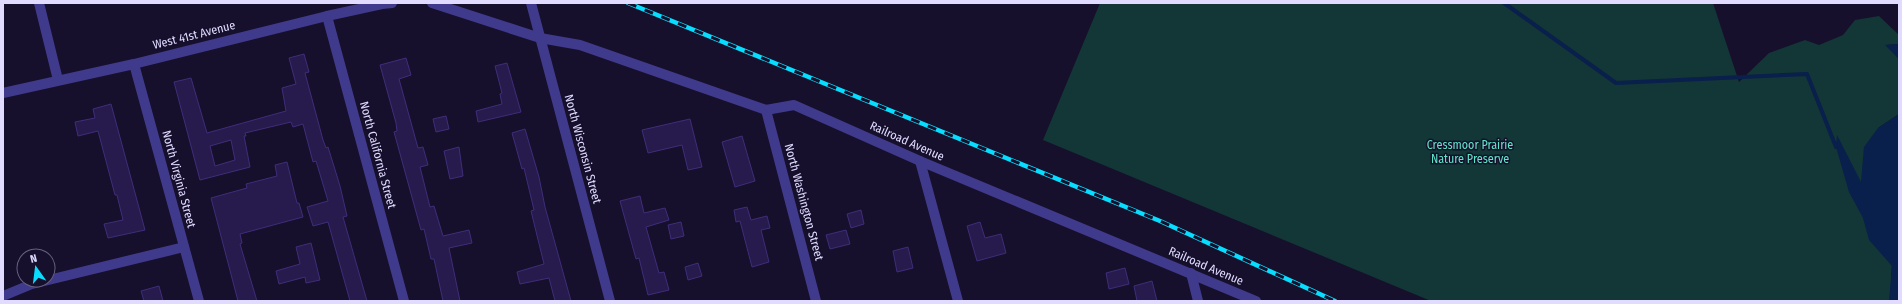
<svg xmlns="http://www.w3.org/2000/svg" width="1902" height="304" font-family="'Fira Sans Condensed',sans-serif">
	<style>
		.green { fill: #133636 }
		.water { fill: #091f4c }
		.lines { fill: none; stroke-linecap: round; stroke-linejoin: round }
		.stream { stroke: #091f4c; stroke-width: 4 }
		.building { fill: #271b4d; stroke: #3f2d7a; fill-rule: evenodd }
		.minor { stroke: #403a8c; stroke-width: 10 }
		.tertiary { stroke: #403a8c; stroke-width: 10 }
		.rail-casing { stroke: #07deff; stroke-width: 4.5 }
		.rail { stroke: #16102c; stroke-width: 3; stroke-dasharray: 9; stroke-linecap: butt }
		.labels { text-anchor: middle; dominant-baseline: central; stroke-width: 3; stroke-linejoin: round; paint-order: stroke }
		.street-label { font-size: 12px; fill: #e0dbff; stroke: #16102c }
		.park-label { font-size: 12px; fill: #61e5c8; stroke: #16102c }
	</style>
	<rect width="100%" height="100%" fill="#16102c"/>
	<path class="green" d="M 1100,3 L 1713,3 L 1739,82 L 1769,53 L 1805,40 L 1819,45 L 1843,35 L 1855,20 L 1879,16 L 1899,35 L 1899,44 L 1886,45 L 1899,59 L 1899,114 L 1878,128 L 1892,266 L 1891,278 L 1896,301 L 1431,301 L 1043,140 Z"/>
	<g class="water">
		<path d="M 1899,44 L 1899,59 L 1885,45 Z"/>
		<path d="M 1899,114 L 1899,301 L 1889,301 L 1892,266 L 1869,240 L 1863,218 L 1849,192 L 1836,147 L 1837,135 L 1861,182 L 1864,147 L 1878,128 Z"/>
	</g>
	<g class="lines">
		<path class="stream" d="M 1504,3 L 1616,83 L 1807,74 L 1836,147"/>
	</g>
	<g class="building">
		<path d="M 304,54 L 309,72 L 305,73 L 323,140 L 326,148 L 328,147 L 340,186 L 347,216 L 343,217 L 367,301 L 350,301 L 328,222 L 313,226 L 307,207 L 328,201 L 316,161 L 313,162 L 303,124 L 293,127 L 291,122 L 245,133 L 246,136 L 244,136 L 250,167 L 200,180 L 174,82 L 191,78 L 207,133 L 286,111 L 282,88 L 296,84 L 289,58 ZM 231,140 L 235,160 L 215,166 L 210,146 Z"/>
		<path d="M 406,58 L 411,75 L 399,79 L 418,148 L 423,147 L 428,165 L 420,167 L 430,207 L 434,206 L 443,236 L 469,230 L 472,243 L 449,248 L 460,301 L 443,301 L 434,259 L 431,259 L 424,229 L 421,230 L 394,132 L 397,131 L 396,123 L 380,65 Z"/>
		<path d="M 507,63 L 521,112 L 478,122 L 476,111 L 502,104 L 500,94 L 502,93 L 495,66 Z"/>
		<path d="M 111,104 L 145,230 L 108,238 L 104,224 L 123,220 L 117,195 L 115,195 L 98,131 L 78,136 L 75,122 L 95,118 L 93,109 Z"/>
		<path d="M 446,116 L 449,129 L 436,132 L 433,119 Z"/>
		<path d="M 690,119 L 702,167 L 688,170 L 682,145 L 648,153 L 642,130 Z"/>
		<path d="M 525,129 L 539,177 L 545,207 L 571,301 L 555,301 L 549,278 L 520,284 L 517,272 L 544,264 L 531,211 L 534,210 L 524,168 L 522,169 L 512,133 Z"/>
		<path d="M 742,136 L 755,181 L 735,187 L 722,142 Z"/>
		<path d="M 459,147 L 463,176 L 450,179 L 444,151 Z"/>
		<path d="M 287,162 L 297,203 L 299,203 L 303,217 L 240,234 L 242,243 L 240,244 L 257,301 L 238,301 L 211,198 L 247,188 L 246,184 L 277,176 L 275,165 Z"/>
		<path d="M 640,196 L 644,213 L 665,208 L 669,220 L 646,227 L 659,273 L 664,272 L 669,290 L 648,295 L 639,258 L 636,259 L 620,201 Z"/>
		<path d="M 747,207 L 751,220 L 767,216 L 770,228 L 761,230 L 769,262 L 752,267 L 740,221 L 736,222 L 734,210 Z"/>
		<path d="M 861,210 L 864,224 L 851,228 L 847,214 Z"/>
		<path d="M 681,222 L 684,236 L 671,239 L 668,225 Z"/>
		<path d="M 980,222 L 985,238 L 1001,234 L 1006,253 L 977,261 L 967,226 Z"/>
		<path d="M 846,230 L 850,244 L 830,249 L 826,235 Z"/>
		<path d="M 311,243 L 320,280 L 306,283 L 305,277 L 279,284 L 276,271 L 300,264 L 296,247 Z"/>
		<path d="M 908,247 L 913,268 L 897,272 L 893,251 Z"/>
		<path d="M 698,263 L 702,276 L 688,280 L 685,267 Z"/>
		<path d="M 1125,268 L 1129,284 L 1109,289 L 1106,273 Z"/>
		<path d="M 1152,281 L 1157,301 L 1137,301 L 1134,286 Z"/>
		<path d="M 159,286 L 163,301 L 144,301 L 141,291 Z"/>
	</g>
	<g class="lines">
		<g class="minor">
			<path d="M 39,3 L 58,80"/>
			<path d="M 432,3 L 540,38 L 580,45 L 766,110 L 794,105 L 920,161 L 1256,301"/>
			<path d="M 327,16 L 404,301"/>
			<path d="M 134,64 L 199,301"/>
			<path d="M 3,93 L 134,64 L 327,16 L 382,4 L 392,3"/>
			<path d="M 766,110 L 816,301"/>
			<path d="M 920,161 L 958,301"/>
			<path d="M 1191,273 L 1198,301"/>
			<path d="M 3,296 L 32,284 L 184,247"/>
		</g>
		<path class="tertiary" d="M 531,3 L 610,301"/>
		<g class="rail-casing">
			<path id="rail" d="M 628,3 L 1160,221 L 1335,301"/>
		</g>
		<use href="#rail" class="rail"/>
	</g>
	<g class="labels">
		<g class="street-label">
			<text transform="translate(194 35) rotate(-14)">West 41st Avenue</text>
			<text transform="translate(907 141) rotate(24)">Railroad Avenue</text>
			<text transform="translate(583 149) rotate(75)">North Wisconsin Street</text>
			<text transform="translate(378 155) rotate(75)">North California Street</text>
			<text transform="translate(179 179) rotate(75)">North Virginia Street</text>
			<text transform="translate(804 202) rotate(75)">North Washington Street</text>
			<text transform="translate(1206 266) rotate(23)">Railroad Avenue</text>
		</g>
		<g class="park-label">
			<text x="1470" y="145">Cressmoor Prairie<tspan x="1470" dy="14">Nature Preserve</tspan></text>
		</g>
	</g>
	<rect width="1902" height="304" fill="none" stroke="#e0dbff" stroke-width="8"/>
	<g transform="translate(36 268) rotate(346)"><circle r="19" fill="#16102c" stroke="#676180"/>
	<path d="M0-3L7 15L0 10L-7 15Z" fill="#07deff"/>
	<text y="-6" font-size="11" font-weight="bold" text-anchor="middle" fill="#e0dbff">N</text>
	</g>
</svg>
